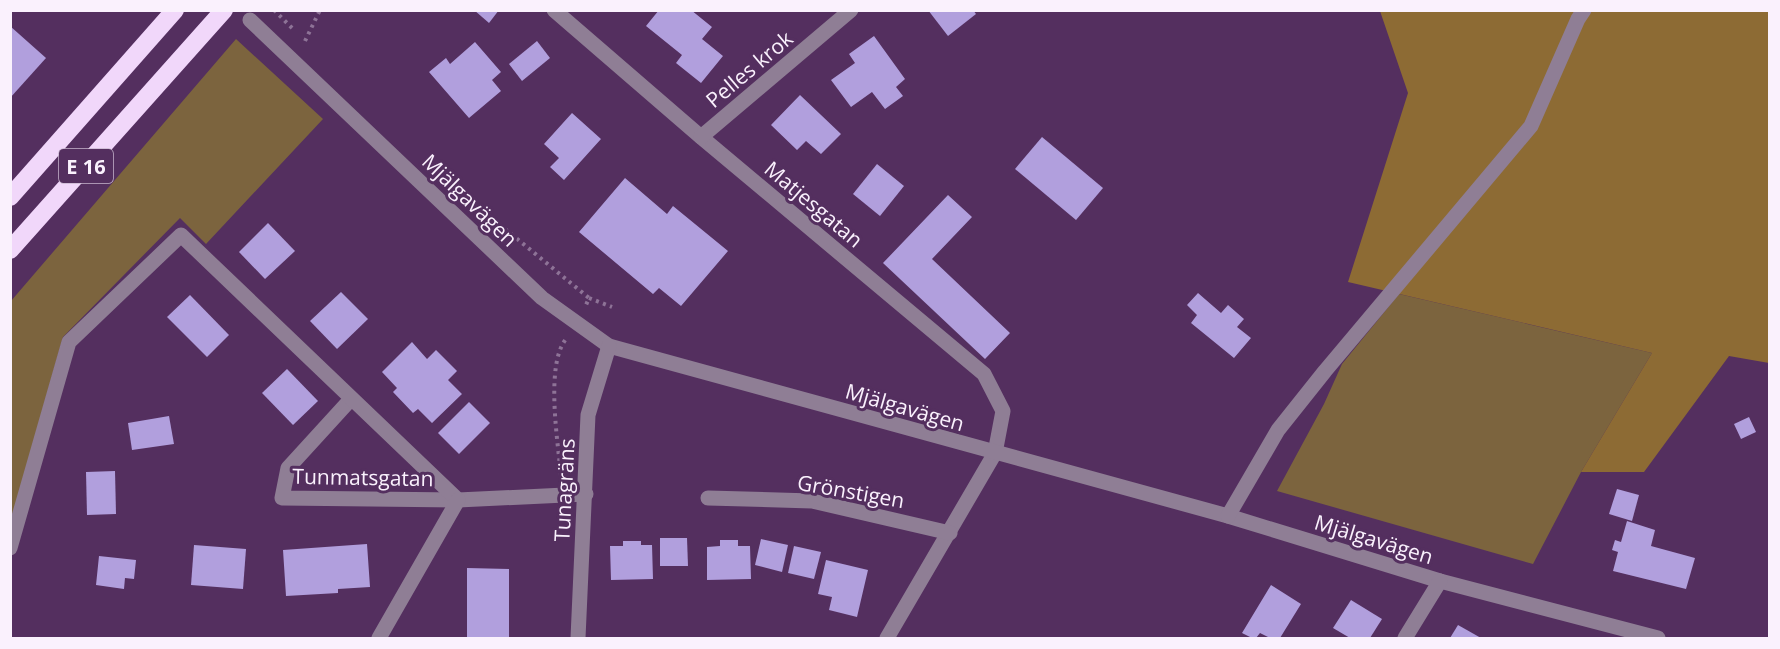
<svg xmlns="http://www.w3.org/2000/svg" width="1780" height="649" font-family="'Open Sans',sans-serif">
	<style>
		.green { fill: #7c643e }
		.forest { fill: #8d6b34 }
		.building { fill: #b19fdd }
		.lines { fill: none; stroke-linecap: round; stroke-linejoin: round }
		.path { stroke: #8e7397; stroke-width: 4; stroke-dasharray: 3 4.5; stroke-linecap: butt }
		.minor { stroke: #8f7e95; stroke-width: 15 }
		.highway { stroke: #f1d7fa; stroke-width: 18 }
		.labels { text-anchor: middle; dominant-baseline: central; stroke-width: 6; stroke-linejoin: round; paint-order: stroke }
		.shield { fill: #542f5f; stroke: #c8b7ce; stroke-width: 1.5 }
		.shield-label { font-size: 20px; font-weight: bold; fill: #faf1fd }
		.street-label { font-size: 21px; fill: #faf1fd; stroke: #542f5f }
	</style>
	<rect width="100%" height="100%" fill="#542f5f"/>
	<g class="green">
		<path d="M 236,39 L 323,119 L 206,244 L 180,218 L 63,337 L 11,521 L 11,301 Z"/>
		<path d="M 1399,294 L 1652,353 L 1581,472 L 1533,564 L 1277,491 L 1324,404 L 1342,364 Z"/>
	</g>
	<path class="forest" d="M 1380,11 L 1769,11 L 1769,363 L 1729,356 L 1644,472 L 1581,472 L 1652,353 L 1348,282 L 1408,93 Z"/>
	<g class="building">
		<path d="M 474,10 L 499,10 L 489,23 Z"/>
		<path d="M 659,10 L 691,10 L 712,27 L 702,39 L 723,56 L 701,83 L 676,63 L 682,55 L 646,26 Z"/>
		<path d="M 928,10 L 973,10 L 976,14 L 948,36 Z"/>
		<path d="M 10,26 L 46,58 L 10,98 Z"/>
		<path d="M 874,36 L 905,79 L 896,87 L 903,96 L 885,109 L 872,92 L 851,107 L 831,80 L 855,63 L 849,54 Z"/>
		<path d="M 537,41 L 550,58 L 522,81 L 509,64 Z"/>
		<path d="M 475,42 L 501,72 L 492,80 L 501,91 L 469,118 L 429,72 L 446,58 L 450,64 Z"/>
		<path d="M 800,95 L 841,134 L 821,154 L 806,141 L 797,150 L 771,125 Z"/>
		<path d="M 572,113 L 601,139 L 564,180 L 550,167 L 559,158 L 544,144 Z"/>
		<path d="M 1042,137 L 1103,188 L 1076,220 L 1015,169 Z"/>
		<path d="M 877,164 L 904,186 L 880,216 L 853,194 Z"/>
		<path d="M 625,178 L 667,214 L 673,206 L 728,251 L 681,306 L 659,288 L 653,294 L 579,232 Z"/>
		<path d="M 948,195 L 972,217 L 932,259 L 1010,333 L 985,359 L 883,263 Z"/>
		<path d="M 268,223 L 295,251 L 265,279 L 239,252 Z"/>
		<path d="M 341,292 L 368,319 L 337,349 L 310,321 Z"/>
		<path d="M 1198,293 L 1221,313 L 1228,305 L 1244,319 L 1237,327 L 1251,338 L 1234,358 L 1191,323 L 1197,315 L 1187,305 Z"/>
		<path d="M 190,295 L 229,335 L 207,357 L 167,317 Z"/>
		<path d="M 412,342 L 427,359 L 436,350 L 457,371 L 448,380 L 462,394 L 432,423 L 418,409 L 413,413 L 393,392 L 397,388 L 382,372 Z"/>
		<path d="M 287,369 L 318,401 L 293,425 L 262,393 Z"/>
		<path d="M 469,402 L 490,423 L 459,454 L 438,433 Z"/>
		<path d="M 169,416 L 174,444 L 132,450 L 128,423 Z"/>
		<path d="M 1749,417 L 1756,432 L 1741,439 L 1734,424 Z"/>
		<path d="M 115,471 L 116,514 L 87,515 L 86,472 Z"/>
		<path d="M 1617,489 L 1639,495 L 1632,521 L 1609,514 Z"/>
		<path d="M 1627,521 L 1655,530 L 1651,546 L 1695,558 L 1686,589 L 1613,571 L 1618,552 L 1612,550 L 1615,540 L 1621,542 Z"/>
		<path d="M 660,538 L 687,538 L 688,566 L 660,566 Z"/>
		<path d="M 761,539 L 788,545 L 782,572 L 755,565 Z"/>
		<path d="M 720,540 L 738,540 L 738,546 L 750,546 L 751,579 L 707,580 L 707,547 L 720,546 Z"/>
		<path d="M 623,541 L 641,541 L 641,545 L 652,545 L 653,579 L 611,580 L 610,546 L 623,546 Z"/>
		<path d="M 367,544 L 370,587 L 338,589 L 338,593 L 286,596 L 283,550 Z"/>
		<path d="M 194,545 L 246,549 L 243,589 L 191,585 Z"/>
		<path d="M 794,546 L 821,552 L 814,579 L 788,573 Z"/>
		<path d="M 99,556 L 136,560 L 134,579 L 125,578 L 124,589 L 96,585 Z"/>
		<path d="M 826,560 L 868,570 L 857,617 L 829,610 L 832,597 L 818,594 Z"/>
		<path d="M 467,568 L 509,569 L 509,638 L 467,638 Z"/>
		<path d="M 1271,585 L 1301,604 L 1280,638 L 1270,638 L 1260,633 L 1256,638 L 1252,638 L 1242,633 Z"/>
		<path d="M 1351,600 L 1382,619 L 1370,638 L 1350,638 L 1333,628 Z"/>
		<path d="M 1458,625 L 1481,638 L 1450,638 Z"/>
	</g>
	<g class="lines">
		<g class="path">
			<path d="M 274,10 L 295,31"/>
			<path d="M 305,41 L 320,10"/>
			<path d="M 482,210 L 589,298 L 586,305"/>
			<path d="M 589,298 L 612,307"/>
			<path d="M 561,476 C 558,442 545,365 566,339"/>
		</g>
		<g class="minor">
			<path d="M 554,10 L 701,137 L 984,374 L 1003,411 L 995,453 L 887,638"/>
			<path d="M 250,20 L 542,298 L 609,346 L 1228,516 L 1440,581 L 1658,638"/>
			<path d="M 701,137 L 851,10"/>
			<path d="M 351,399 L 288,468 L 282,498 L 458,500 L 586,494"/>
			<path d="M 708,498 L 812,501 L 950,533"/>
			<path d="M 1228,516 L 1278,430 L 1325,371 L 1531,126 L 1578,19 L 1584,10"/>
			<path d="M 10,548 L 69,342 L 181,235 L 458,500"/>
			<path d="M 379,638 L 458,500"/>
			<path d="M 578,638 L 588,415 L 609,346"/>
			<path d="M 1405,638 L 1440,581"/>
		</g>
		<g class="highway">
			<path d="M 10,197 L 175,10"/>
			<path d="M 10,250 L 224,10"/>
		</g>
	</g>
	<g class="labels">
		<rect class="shield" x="59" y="149" width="54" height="34" rx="4.5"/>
		<g class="shield-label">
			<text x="86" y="166">E 16</text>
		</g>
		<g class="street-label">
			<text transform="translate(749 69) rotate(-40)">Pelles krok</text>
			<text transform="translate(470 200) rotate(44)">Mjälgavägen</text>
			<text transform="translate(814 204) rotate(40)">Matjesgatan</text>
			<text transform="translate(905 407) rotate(16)">Mjälgavägen</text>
			<text transform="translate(363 477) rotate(1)">Tunmatsgatan</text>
			<text transform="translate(564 490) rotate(-87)">Tunagräns</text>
			<text transform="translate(851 491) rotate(10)">Grönstigen</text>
			<text transform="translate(1374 539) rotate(17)">Mjälgavägen</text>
		</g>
	</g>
	<rect width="1780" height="649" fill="none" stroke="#faf1fd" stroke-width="24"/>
</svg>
